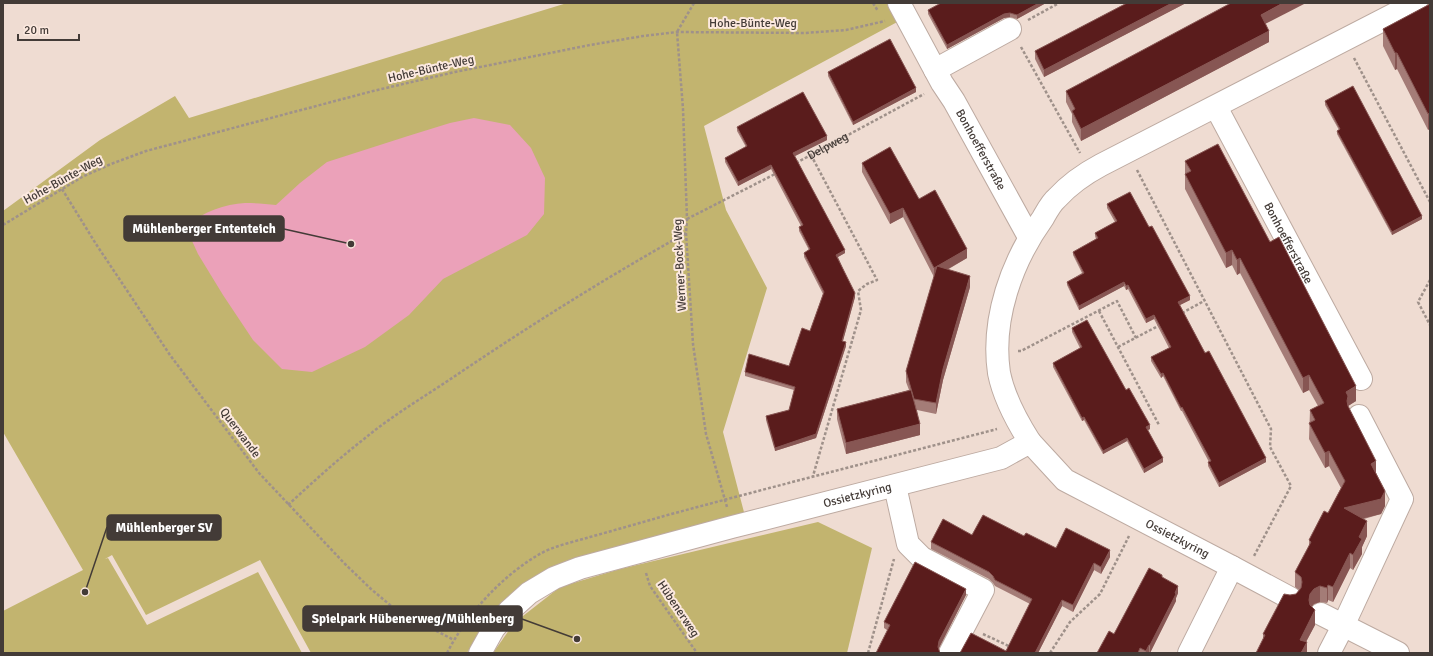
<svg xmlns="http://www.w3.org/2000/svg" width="1433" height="656" font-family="Signika,sans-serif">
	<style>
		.green { fill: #c2b46f }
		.water { fill: #eba1b9 }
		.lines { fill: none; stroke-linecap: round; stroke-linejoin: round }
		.minor-casing { stroke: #bdaaa1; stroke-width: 24 }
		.path { stroke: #9f918a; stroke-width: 2.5; stroke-dasharray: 3 2; stroke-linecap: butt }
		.minor { stroke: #fff; stroke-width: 22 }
		.wall { fill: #a47c77 }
		.shaded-wall { fill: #875653 }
		.building { fill: #5a1c1c; stroke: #875653 }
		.labels { text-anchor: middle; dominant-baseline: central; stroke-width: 4; stroke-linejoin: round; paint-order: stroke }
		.street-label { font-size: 12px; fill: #433b37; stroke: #fce9df }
		.leader { fill: none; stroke: #433b37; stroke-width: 1.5 }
		.callout-dot { fill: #433b37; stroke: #fce9df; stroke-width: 1.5 }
		.callout { fill: #433b37; stroke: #433b37; stroke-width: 1.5 }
		.callout-label { font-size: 13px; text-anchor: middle; font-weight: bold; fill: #fff }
	</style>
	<rect width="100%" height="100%" fill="#efdcd2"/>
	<g class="green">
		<path d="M 567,3 L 892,3 L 901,20 L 704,126 L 726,210 L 767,288 L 723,432 L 745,516 L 524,585 L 502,603 L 485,622 L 467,653 L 311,653 L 260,560 L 146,615 L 112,555 L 105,559 L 108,558 L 147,625 L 258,572 L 302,653 L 3,653 L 3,611 L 83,570 L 3,432 L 3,211 L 100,140 L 175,96 L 189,118 Z"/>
		<path d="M 818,522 L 872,548 L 847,653 L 493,653 L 514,623 L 560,587 L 620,569 Z"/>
	</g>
	<path class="water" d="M 474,118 L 510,125 L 531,148 L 545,178 L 544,214 L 527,235 L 443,279 L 409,315 L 365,347 L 312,372 L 282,369 L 253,340 L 223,295 L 198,254 L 188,232 L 188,225 C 203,212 225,204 245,203 C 255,203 266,204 276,205 L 300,183 L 327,162 L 408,136 L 450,123 Z"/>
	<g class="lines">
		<g class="minor-casing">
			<g id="minor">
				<path id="s2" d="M 899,3 L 942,83 L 954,101 L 1029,237"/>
				<path d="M 935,70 L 1010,29"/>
				<path id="s3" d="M 1216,107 L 1361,379"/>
				<path d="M 1030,442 C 1016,420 1004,398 999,373 C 991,319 1012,261 1043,218 C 1047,211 1051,203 1057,198 C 1068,186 1086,173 1101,165 L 1416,3"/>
				<path d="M 895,486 L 908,544 L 922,558 L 983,590 L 950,653"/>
				<path d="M 1321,614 L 1398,653"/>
				<path id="s4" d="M 480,653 L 494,628 L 509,611 L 529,593 L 554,578 L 580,568 L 732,527 L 1001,458 L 1030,442 L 1065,480 L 1232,567 L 1290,598"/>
				<path d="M 1189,653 L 1232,567"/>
				<path d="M 1329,653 L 1343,626 L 1402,499 L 1359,416"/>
			</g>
		</g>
		<g class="path">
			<path d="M 694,3 L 677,32 L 683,109 L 687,219 L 686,233 L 693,344 L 706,434 L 727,507"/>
			<path d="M 873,3 L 878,11"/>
			<path d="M 1028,20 L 1059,3"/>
			<path d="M 1021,47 L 1080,153"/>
			<path d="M 1354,58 L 1430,202"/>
			<path d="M 811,155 L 877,280 L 867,284 L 858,291 L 861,310 L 813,476"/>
			<path id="s1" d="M 796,163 L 924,94"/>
			<path d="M 1137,170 L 1271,429 L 1270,447 L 1291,486 L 1254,556"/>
			<path d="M 62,189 L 96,244 L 170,355 L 259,473 L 345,564 L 371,589 L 396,610 L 454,640"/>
			<path d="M 687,219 L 775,174"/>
			<path d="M 3,225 L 82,177 L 111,164 L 146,151 L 373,91 L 455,72 L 590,45 L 643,36 L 677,32 L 805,33 L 846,30 L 885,21"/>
			<path d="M 1430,280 L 1418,302 L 1430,325"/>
			<path d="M 1099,311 L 1159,425"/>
			<path d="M 1182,313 L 1204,301"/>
			<path d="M 1118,347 L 1160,325"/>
			<path d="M 1018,351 L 1021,351 L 1117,301 L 1136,338"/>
			<path d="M 288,505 C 313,482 337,460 364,439 C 394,414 429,394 461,372 C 534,323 609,276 686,233"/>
			<path d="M 646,573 L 650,586 L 697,653"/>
			<path d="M 983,634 L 1011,647"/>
			<path d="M 447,653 C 467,614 501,577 538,555 C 553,546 573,542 590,537 C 615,530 640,523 664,516 C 775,486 886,458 997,429"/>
			<path d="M 868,653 L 894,559"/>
			<path d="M 1050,653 L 1070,622 L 1100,594 L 1129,536"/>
		</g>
		<use href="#minor" class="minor"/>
	</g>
	<g class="wall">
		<path d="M 1046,3 L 1017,19 L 1010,17 L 1004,18 L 947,49 L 928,14 L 928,10 Z"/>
		<path d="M 1127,3 L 1186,3 L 1044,77 L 1035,59 L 1035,51 Z"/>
		<path d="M 1430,4 L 1428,130 L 1397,69 L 1395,70 L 1383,46 L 1383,29 Z"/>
		<path d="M 1266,24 L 1269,42 L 1081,141 L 1072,122 L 1072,114 L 1066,102 L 1066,91 Z"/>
		<path d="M 828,72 L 916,92 L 853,125 L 828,76 Z"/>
		<path d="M 1325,101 L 1422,219 L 1392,235 L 1337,134 L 1337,131 L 1339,130 L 1325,105 Z"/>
		<path d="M 737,127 L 827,140 L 795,156 L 845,253 L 838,257 L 855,297 L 843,341 L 846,346 L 816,438 L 775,451 L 766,420 L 766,416 L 789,410 L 794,390 L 745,376 L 745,372 L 789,366 L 810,331 L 823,294 L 804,257 L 804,253 L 809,250 L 799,231 L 799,227 L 801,226 L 771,169 L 738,186 L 725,162 L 725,158 L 746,147 L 737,131 Z"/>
		<path d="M 1185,161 L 1270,242 L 1356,401 L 1348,406 L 1376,473 L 1385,506 L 1381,514 L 1364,519 L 1367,536 L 1362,547 L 1362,554 L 1353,570 L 1350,568 L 1333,602 L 1328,600 L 1327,603 L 1320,602 L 1314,604 L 1312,606 L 1315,625 L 1306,642 L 1307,653 L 1263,638 L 1263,634 L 1290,595 L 1296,594 L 1299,590 L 1295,587 L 1295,572 L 1309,546 L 1309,540 L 1328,513 L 1341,488 L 1329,466 L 1325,468 L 1309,439 L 1310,410 L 1318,406 L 1309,390 L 1303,393 L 1240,273 L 1237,275 L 1232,265 L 1226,268 L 1185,189 Z"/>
		<path d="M 862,163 L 919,199 L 967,258 L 947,270 L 970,287 L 943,380 L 936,414 L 917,410 L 920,435 L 846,454 L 837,419 L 837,409 L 909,390 L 906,382 L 906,371 L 934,277 L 903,217 L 890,224 L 862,172 Z"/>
		<path d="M 1107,204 L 1190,300 L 1180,305 L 1205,353 L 1266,462 L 1219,487 L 1208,466 L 1208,462 L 1209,462 L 1182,411 L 1181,411 L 1163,376 L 1161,378 L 1151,361 L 1151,357 L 1169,348 L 1154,319 L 1146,323 L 1128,289 L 1126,290 L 1124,286 L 1079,310 L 1067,285 L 1067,282 L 1082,273 L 1073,255 L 1073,252 L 1096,239 L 1095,236 L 1095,233 L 1115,222 L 1107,208 Z"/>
		<path d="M 1072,328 L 1126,390 L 1150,429 L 1148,430 L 1163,462 L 1144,473 L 1127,441 L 1103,454 L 1084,420 L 1082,421 L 1053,367 L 1053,363 L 1080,348 L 1072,332 Z"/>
		<path d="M 972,535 L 1024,536 L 1056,548 L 1110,557 L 1101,574 L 1094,570 L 1073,612 L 1062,606 L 1038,653 L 960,653 L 1006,651 L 1030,604 L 995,586 L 993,583 L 989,579 L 931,549 L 931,542 Z"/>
		<path d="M 1162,578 L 1178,593 L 1176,598 L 1176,601 L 1150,653 L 1149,652 L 1148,653 L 1097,653 L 1114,634 Z"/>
		<path d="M 966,595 L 939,648 L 887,630 L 884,628 L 884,622 Z"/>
	</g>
	<g class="shaded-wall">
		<path d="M 1039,3 L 1046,3 L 1017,19 L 1017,15 Z"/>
		<path d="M 1172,3 L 1186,3 L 1044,77 L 1044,70 Z"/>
		<path d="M 1283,3 L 1306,3 L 1261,26 L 1261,15 Z"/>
		<path d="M 1010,13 L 1010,17 L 1004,18 L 947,49 L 947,45 L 1004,14 Z"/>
		<path d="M 1269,31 L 1269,42 L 1081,141 L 1081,129 Z"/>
		<path d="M 1395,53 L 1397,53 L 1397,69 L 1395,70 Z"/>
		<path d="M 916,88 L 916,92 L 853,125 L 853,122 Z"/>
		<path d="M 1430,113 L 1430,129 L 1428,130 L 1428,114 Z"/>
		<path d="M 827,136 L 827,140 L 793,157 L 793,153 Z"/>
		<path d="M 771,165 L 771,169 L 738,186 L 738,182 Z"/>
		<path d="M 903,208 L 903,217 L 890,224 L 890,214 Z"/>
		<path d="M 1422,216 L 1422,219 L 1392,235 L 1392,232 Z"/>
		<path d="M 967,249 L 967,258 L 934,277 L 934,268 Z"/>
		<path d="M 845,250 L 845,253 L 836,258 L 836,255 Z"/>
		<path d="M 1232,250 L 1232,265 L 1226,268 L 1226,253 Z"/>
		<path d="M 1240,258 L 1240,273 L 1237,275 L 1237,260 Z"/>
		<path d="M 970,276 L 970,287 L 943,380 L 936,414 L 936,403 L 943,369 Z"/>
		<path d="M 1124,282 L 1124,286 L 1079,310 L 1079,306 Z"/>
		<path d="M 1128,285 L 1128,289 L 1126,290 L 1126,286 Z"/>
		<path d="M 855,293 L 855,297 L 842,344 L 842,341 Z"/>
		<path d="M 1190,296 L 1190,300 L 1178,306 L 1178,302 Z"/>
		<path d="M 1154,315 L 1154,319 L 1146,323 L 1146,319 Z"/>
		<path d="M 846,342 L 846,346 L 816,438 L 775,451 L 775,448 Z"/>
		<path d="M 1163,373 L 1163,376 L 1161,378 L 1161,374 Z"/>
		<path d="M 1309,375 L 1309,390 L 1303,393 L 1303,378 Z"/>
		<path d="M 1356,386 L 1356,401 L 1348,406 L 1348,411 L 1346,392 Z"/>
		<path d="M 1084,417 L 1084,420 L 1082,421 L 1082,418 Z"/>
		<path d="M 920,424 L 920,435 L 846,454 L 846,443 Z"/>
		<path d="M 1150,425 L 1150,429 L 1146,431 L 1146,427 Z"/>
		<path d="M 1127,438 L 1127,441 L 1103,454 L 1103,451 Z"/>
		<path d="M 1329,451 L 1329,466 L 1325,468 L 1325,453 Z"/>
		<path d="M 1163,458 L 1163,462 L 1144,473 L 1144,469 Z"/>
		<path d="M 1266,458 L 1266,462 L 1219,487 L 1219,483 Z"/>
		<path d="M 1376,461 L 1376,476 L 1371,464 Z"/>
		<path d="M 1385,491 L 1385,506 L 1381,514 L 1344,523 L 1344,508 Z"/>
		<path d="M 1367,521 L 1367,536 L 1362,547 L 1362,554 L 1353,570 L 1353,555 L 1359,537 Z"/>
		<path d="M 1110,550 L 1110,557 L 1101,574 L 1101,567 Z"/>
		<path d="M 1350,553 L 1350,568 L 1333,602 L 1333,587 Z"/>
		<path d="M 1094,563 L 1094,570 L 1073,612 L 1073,605 Z"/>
		<path d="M 1328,585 L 1328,600 L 1327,603 L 1327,588 Z"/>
		<path d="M 1178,586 L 1178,593 L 1176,598 L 1176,601 L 1150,653 L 1150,645 Z"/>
		<path d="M 1320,586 L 1320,602 L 1314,604 L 1310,609 L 1309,600 L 1310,594 L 1314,589 Z"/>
		<path d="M 966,589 L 966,595 L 939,648 L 938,653 L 938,647 L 939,641 Z"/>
		<path d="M 1062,600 L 1062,606 L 1038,653 L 1035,653 Z"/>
		<path d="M 1315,610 L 1315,625 L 1300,653 L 1300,640 Z"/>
		<path d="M 1307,642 L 1307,653 L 1301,653 Z"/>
		<path d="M 1149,645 L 1149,652 L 1148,653 L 1146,653 L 1146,651 Z"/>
	</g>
	<g class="building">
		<path d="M 941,3 L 1039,3 L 1017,15 L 1010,13 L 1004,14 L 947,45 L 928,10 Z"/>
		<path d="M 1127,3 L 1172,3 L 1044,70 L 1035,51 Z"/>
		<path d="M 1231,3 L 1283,3 L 1261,15 L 1269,31 L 1081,129 L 1072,111 L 1075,109 L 1066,91 Z"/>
		<path d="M 1430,4 L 1430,113 L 1428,114 L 1397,53 L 1395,53 L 1383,29 Z"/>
		<path d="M 890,39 L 916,88 L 853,122 L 828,72 Z"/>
		<path d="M 1353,86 L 1422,216 L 1392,232 L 1337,131 L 1340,129 L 1325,101 Z"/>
		<path d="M 803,92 L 827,136 L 793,153 L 845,250 L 836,255 L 855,293 L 842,341 L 846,342 L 816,434 L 775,448 L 766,416 L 789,410 L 795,387 L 745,372 L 749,354 L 789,366 L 802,328 L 810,331 L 824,292 L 804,253 L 810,249 L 799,227 L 803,225 L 771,165 L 738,182 L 725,158 L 747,146 L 737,127 Z"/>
		<path d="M 1218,144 L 1270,242 L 1279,237 L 1356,386 L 1346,392 L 1348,396 L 1347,401 L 1348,406 L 1376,461 L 1371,464 L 1385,491 L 1381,499 L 1344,508 L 1367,521 L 1359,537 L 1362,539 L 1353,555 L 1350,553 L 1333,587 L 1328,585 L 1327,588 L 1320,586 L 1314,589 L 1310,594 L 1309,600 L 1310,605 L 1315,610 L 1300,640 L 1307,642 L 1301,653 L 1256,653 L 1265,635 L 1263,634 L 1284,594 L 1290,595 L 1296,594 L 1301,588 L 1302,582 L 1301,577 L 1295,572 L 1311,542 L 1309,540 L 1324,511 L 1328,513 L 1345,481 L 1329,451 L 1325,453 L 1309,423 L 1315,420 L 1310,410 L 1324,403 L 1309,375 L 1303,378 L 1240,258 L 1237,260 L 1232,250 L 1226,253 L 1185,174 L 1191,171 L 1185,161 Z"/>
		<path d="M 890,147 L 919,199 L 935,190 L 967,249 L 934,268 L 903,208 L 890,214 L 862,163 Z"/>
		<path d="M 1130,192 L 1149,227 L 1152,226 L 1190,296 L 1178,302 L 1205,353 L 1209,351 L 1266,458 L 1219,483 L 1208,462 L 1211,461 L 1182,407 L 1181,408 L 1163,373 L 1161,374 L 1151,357 L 1171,347 L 1154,315 L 1146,319 L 1128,285 L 1126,286 L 1124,282 L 1079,306 L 1067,282 L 1084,273 L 1073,252 L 1098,238 L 1095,233 L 1117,221 L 1107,204 Z"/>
		<path d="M 937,266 L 970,276 L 943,369 L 936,403 L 914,399 L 906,371 Z"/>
		<path d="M 1087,320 L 1126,390 L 1129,388 L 1150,425 L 1146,427 L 1163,458 L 1144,469 L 1127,438 L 1103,451 L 1084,417 L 1082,418 L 1053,363 L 1082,347 L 1072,328 Z"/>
		<path d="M 911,390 L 920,424 L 846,443 L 837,409 Z"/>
		<path d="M 983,515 L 1024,536 L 1026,533 L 1056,548 L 1066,528 L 1110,550 L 1101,567 L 1094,563 L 1073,605 L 1062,600 L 1035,653 L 960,653 L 971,633 L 1006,651 L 1032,599 L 995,580 L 993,576 L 989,572 L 931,542 L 943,519 L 972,535 Z"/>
		<path d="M 915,562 L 966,589 L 939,641 L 938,647 L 940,653 L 876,653 L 890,625 L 884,622 Z"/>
		<path d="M 1149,568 L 1162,575 L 1162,577 L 1178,586 L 1175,593 L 1176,594 L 1150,645 L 1149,645 L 1146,651 L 1140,648 L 1138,653 L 1097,653 L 1109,631 L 1114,634 Z"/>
	</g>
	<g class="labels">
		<g class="street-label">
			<text x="753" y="23">Hohe-Bünte-Weg</text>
			<text transform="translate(431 69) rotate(-13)">Hohe-Bünte-Weg</text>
			<text stroke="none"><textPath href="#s1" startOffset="36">Delpweg</textPath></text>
			<text stroke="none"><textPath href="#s2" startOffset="168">Bonhoefferstraße</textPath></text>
			<text transform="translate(63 180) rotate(-29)">Hohe-Bünte-Weg</text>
			<text stroke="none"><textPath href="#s3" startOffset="154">Bonhoefferstraße</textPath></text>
			<text transform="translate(680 265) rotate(-93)">Werner-Bock-Weg</text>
			<text transform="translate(240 433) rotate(53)">Querwande</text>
			<text stroke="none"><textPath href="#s4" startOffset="422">Ossietzkyring</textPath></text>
			<text stroke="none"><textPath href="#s4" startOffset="782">Ossietzkyring</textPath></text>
			<text transform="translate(678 609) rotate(56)">Hübenerweg</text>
		</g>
	</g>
	<path class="leader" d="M351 244L284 229M85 592L107 527M577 639L522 619"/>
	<g class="callout-dot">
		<circle cx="351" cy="244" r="4"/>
		<circle cx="85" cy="592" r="4"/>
		<circle cx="577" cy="639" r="4"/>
	</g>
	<g class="callout">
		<rect x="124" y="216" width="160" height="25" rx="4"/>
		<rect x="107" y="515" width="114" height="25" rx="4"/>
		<rect x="303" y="606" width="219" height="25" rx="4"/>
	</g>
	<g class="callout-label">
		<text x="204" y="233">Mühlenberger Ententeich</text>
		<text x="164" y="532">Mühlenberger SV</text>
		<text x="413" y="623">Spielpark Hübenerweg/Mühlenberg</text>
	</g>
	<rect width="1433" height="656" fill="none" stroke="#433b37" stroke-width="8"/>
	<path d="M18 34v6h61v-6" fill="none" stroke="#433b37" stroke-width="2"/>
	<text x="24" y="34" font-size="12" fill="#433b37" stroke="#fce9df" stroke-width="3" paint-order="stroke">20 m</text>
</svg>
